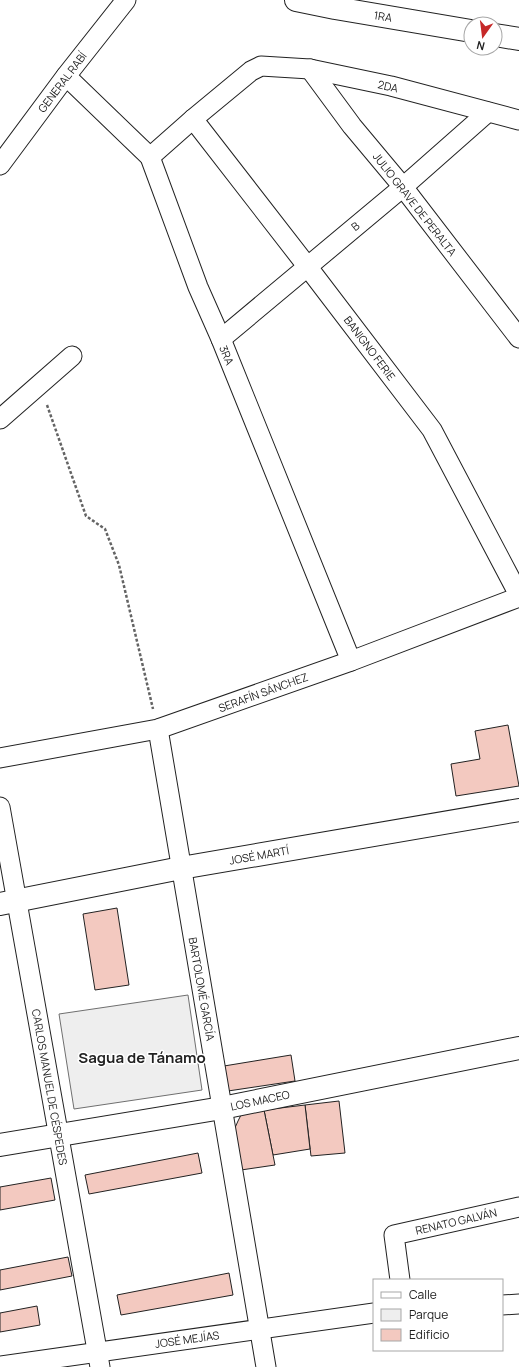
<svg xmlns="http://www.w3.org/2000/svg" width="519" height="1367" font-family="Manrope,sans-serif">
	<style>
		.green { fill: #eee; stroke: #6f6f6f }
		.building { fill: #f3c9c0; stroke: #222 }
		.lines { fill: none; stroke-linecap: round; stroke-linejoin: round }
		.street-casing { stroke: #222; stroke-width: 21 }
		.secondary-casing { stroke: #222; stroke-width: 24 }
		.path { stroke: #646464; stroke-width: 2.5; stroke-dasharray: 3 2; stroke-linecap: butt }
		.street { stroke: #fff; stroke-width: 19 }
		.secondary { stroke: #fff; stroke-width: 22 }
		.labels { text-anchor: middle; dominant-baseline: central; stroke-width: 3; stroke-linejoin: round; paint-order: stroke }
		.street-label { font-size: 11px; fill: #222; stroke: #fff }
		.district-label { font-size: 15px; font-weight: bold; fill: #222; stroke: #fff }
	</style>
	<rect width="100%" height="100%" fill="#fff"/>
	<path class="green" d="M 188,995 L 202,1090 L 74,1109 L 59,1014 Z"/>
	<g class="building">
		<path d="M 508,725 L 519,786 L 456,796 L 451,764 L 480,759 L 475,731 Z"/>
		<path d="M 117,908 L 129,985 L 95,990 L 83,914 Z"/>
		<path d="M 291,1055 L 295,1081 L 228,1091 L 224,1066 Z"/>
		<path d="M 339,1101 L 345,1153 L 311,1156 L 305,1105 Z"/>
		<path d="M 305,1105 L 310,1149 L 273,1155 L 264,1110 Z"/>
		<path d="M 264,1110 L 275,1165 L 241,1170 L 234,1130 L 238,1121 L 241,1115 Z"/>
		<path d="M 198,1153 L 202,1173 L 89,1194 L 85,1175 Z"/>
		<path d="M 51,1178 L 55,1200 L 0,1210 L 0,1187 Z"/>
		<path d="M 68,1257 L 72,1276 L 0,1290 L 0,1270 Z"/>
		<path d="M 229,1273 L 233,1295 L 121,1315 L 117,1295 Z"/>
		<path d="M 37,1306 L 40,1325 L 0,1332 L 0,1313 Z"/>
	</g>
	<g class="lines">
		<g class="street-casing">
			<g id="street">
				<path d="M 310,69 L 352,126 L 403,187 L 519,338"/>
				<path d="M 66,76 L 150,157 L 198,287 L 221,339 L 351,661"/>
				<path d="M 193,119 L 307,266 L 432,430 L 519,595"/>
				<path d="M 150,157 L 193,119 L 251,71 L 261,66 L 310,69 L 391,86 L 519,120"/>
				<path d="M 0,165 L 66,76 L 126,0"/>
				<path d="M 221,339 L 403,187 L 488,112"/>
				<path d="M 0,419 L 72,356"/>
				<path d="M 158,729 L 266,1367"/>
				<path d="M 0,758 L 158,729 L 351,661 L 519,597"/>
				<path d="M 0,807 L 100,1367"/>
				<path d="M 400,1280 L 394,1235 L 519,1207"/>
				<path d="M 502,1305 L 519,1304"/>
				<path d="M 0,1366 L 374,1313"/>
			</g>
		</g>
		<g class="secondary-casing">
			<g id="secondary">
				<path d="M 296,0 L 335,8 L 471,31"/>
				<path d="M 495,35 L 519,39"/>
				<path d="M 0,904 L 181,868 L 519,810"/>
				<path d="M 0,1145 L 222,1108 L 519,1048"/>
			</g>
		</g>
		<path class="path" d="M 47,405 L 86,516 L 105,529 L 119,565 L 153,709"/>
		<use href="#street" class="street"/>
		<use href="#secondary" class="secondary"/>
	</g>
	<g class="labels">
		<g class="street-label">
			<text transform="translate(383 16) rotate(9)">1RA</text>
			<text transform="translate(62 82) rotate(-53)">GENERAL RABÍ</text>
			<text transform="translate(388 86) rotate(13)">2DA</text>
			<text transform="translate(415 204) rotate(52)">JULIO GRAVE DE PERALTA</text>
			<text transform="translate(355 226) rotate(-39)">B</text>
			<text transform="translate(370 348) rotate(53)">BANIGNO FERIE</text>
			<text transform="translate(227 355) rotate(68)">3RA</text>
			<text transform="translate(263 692) rotate(-20)">SERAFÍN SÁNCHEZ</text>
			<text transform="translate(259 855) rotate(-10)">JOSÉ MARTÍ</text>
			<text transform="translate(202 989) rotate(80)">BARTOLOMÉ GARCÍA</text>
			<text transform="translate(50 1087) rotate(80)">CARLOS MANUEL DE CÉSPEDES</text>
			<text transform="translate(260 1100) rotate(-12)">LOS MACEO</text>
			<text transform="translate(456 1221) rotate(-13)">RENATO GALVÁN</text>
			<text transform="translate(187 1339) rotate(-8)">JOSÉ MEJÍAS</text>
		</g>
		<g class="district-label">
			<text x="142" y="1057">Sagua de Tánamo</text>
		</g>
	</g>
	<rect x="373" y="1279" width="130" height="72" fill="#ffffff" stroke="#a7a7a7"/>
	<rect x="381" y="1292" width="20" height="6" fill="#ffffff" stroke="#a7a7a7"/>
	<text x="409" y="1299" font-size="12" fill="#222222">Calle</text>
	<rect x="381" y="1309" width="20" height="12" fill="#eeeeee" stroke="#a7a7a7"/>
	<text x="409" y="1319" font-size="12" fill="#222222">Parque</text>
	<rect x="381" y="1329" width="20" height="12" fill="#f3c9c0" stroke="#a7a7a7"/>
	<text x="409" y="1339" font-size="12" fill="#222222">Edificio</text>
	<g transform="translate(483 36) rotate(194)"><circle r="19" fill="#ffffff" stroke="#a7a7a7"/>
	<path d="M0-3L7 15L0 10L-7 15Z" fill="#c62828"/>
	<text y="-6" font-size="11" font-weight="bold" text-anchor="middle" fill="#222222">N</text>
	</g>
</svg>
